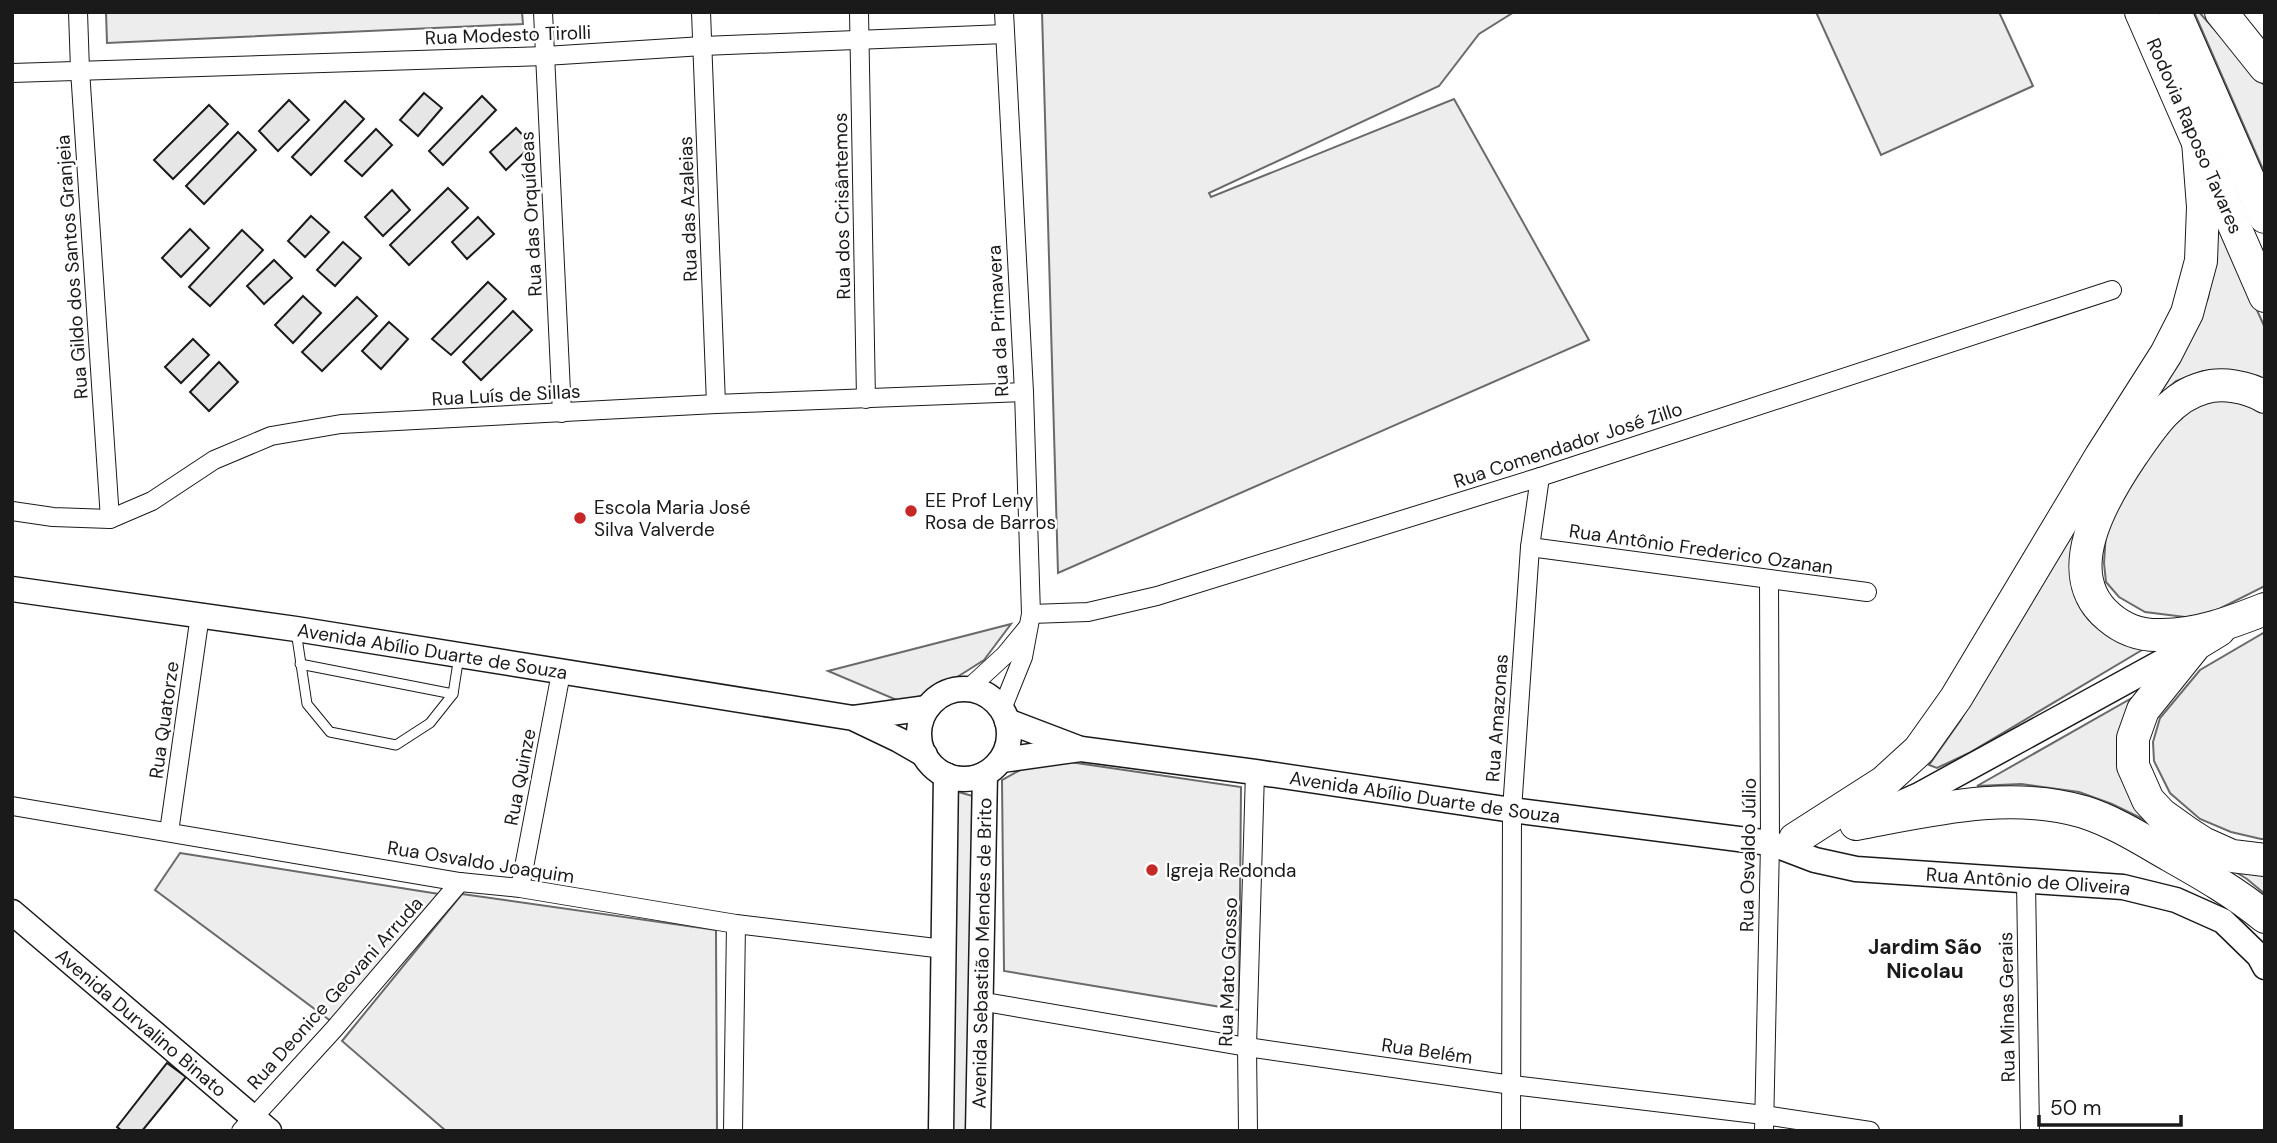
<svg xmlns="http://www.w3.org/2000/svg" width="2277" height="1143" font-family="'DM Sans',sans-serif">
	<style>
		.built { fill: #ededed; stroke: #6a6a6a; stroke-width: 2 }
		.building { fill: #e6e6e6; stroke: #1a1a1a; stroke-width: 2 }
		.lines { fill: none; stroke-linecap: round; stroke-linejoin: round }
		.lane-casing { stroke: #1a1a1a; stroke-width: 11 }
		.street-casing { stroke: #1a1a1a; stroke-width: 20 }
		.secondary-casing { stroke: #1a1a1a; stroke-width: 27 }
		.highway-casing { stroke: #1a1a1a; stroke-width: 34 }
		.lane { stroke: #fff; stroke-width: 9 }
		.street { stroke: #fff; stroke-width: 18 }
		.secondary { stroke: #fff; stroke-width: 24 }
		.highway { stroke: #fff; stroke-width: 32 }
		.poi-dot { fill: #c62828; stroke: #fff; stroke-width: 2.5 }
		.labels { text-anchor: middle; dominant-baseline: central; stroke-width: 5; stroke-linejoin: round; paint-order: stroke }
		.street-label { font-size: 19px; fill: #1a1a1a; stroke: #fff }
		.poi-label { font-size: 19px; fill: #1a1a1a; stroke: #fff; text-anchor: start }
		.neighbourhood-label { font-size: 21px; font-weight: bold; fill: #1a1a1a; stroke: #fff }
	</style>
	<rect width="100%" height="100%" fill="#fff"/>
	<g class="built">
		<path d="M 106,12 L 522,12 L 523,24 L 107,43 Z"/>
		<path d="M 1042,12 L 1514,12 L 1479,34 L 1439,86 L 1209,193 L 1211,197 L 1454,99 L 1589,340 L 1058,573 Z"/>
		<path d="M 1816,12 L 1999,12 L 2033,86 L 1881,155 Z"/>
		<path d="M 2194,12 L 2199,12 L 2265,86 L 2265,174 Z"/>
		<path d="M 2219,225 L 2265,328 L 2265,379 L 2224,370 L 2203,371 L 2176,381 L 2150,404 L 2193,331 L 2208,298 Z"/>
		<path d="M 2207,395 L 2258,405 L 2265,414 L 2265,586 L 2219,609 L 2193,618 L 2145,612 L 2119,597 L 2106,582 L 2104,563 L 2106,533 L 2111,508 L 2168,419 Z"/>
		<path d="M 2073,527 L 2076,531 L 2076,560 L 2142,650 L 1969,753 L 1937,768 L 1929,765 L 1960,721 Z"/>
		<path d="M 1011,624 L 984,660 L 954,679 L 919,697 L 899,701 L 828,671 Z"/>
		<path d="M 2265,632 L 2265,839 L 2261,839 L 2231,832 L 2200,819 L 2170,793 L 2154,761 L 2153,742 L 2160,718 L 2200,670 Z"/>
		<path d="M 2132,698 L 2125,727 L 2155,825 L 2112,804 L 2079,792 L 2021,784 L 1977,786 Z"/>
		<path d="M 1049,759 L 1241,787 L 1239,1010 L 1004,971 L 1002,780 L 1031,764 Z"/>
		<path d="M 955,791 L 976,797 L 970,1131 L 946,1131 Z"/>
		<path d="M 180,853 L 439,894 L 332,1022 L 155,890 Z"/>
		<path d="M 2221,863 L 2265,871 L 2265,894 L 2247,879 Z"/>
		<path d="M 462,894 L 716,930 L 717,1131 L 446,1131 L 342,1041 Z"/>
	</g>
	<g class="building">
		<path d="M 424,93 L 442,108 L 418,136 L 400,120 Z"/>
		<path d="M 482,96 L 496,110 L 443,165 L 429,151 Z"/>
		<path d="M 289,100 L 309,120 L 278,151 L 259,131 Z"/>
		<path d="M 345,101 L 364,119 L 311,175 L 292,157 Z"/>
		<path d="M 209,105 L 228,124 L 173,179 L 154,160 Z"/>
		<path d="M 516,128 L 532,145 L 506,170 L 490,152 Z"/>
		<path d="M 376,129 L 392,145 L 362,176 L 345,161 Z"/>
		<path d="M 238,132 L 256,150 L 204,204 L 186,186 Z"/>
		<path d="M 448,188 L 468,208 L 409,265 L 390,245 Z"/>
		<path d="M 392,190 L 410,210 L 383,236 L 365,217 Z"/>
		<path d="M 311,216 L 329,232 L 305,257 L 288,241 Z"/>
		<path d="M 478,217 L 494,234 L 467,259 L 452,242 Z"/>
		<path d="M 190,229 L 209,248 L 181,277 L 162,258 Z"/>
		<path d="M 242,230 L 263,250 L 210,306 L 189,287 Z"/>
		<path d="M 343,242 L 361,258 L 335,286 L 317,270 Z"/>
		<path d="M 274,260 L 292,278 L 264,304 L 247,286 Z"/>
		<path d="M 488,282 L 506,299 L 451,355 L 432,339 Z"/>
		<path d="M 303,296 L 321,313 L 293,343 L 275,325 Z"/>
		<path d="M 357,297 L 377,316 L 322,371 L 302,352 Z"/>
		<path d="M 513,311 L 532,330 L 481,380 L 463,362 Z"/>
		<path d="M 389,322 L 408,339 L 381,369 L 362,351 Z"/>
		<path d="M 193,339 L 209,355 L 181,383 L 165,367 Z"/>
		<path d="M 219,362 L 238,382 L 209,411 L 190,392 Z"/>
		<path d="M 167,1063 L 186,1077 L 142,1131 L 122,1131 L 117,1127 Z"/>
	</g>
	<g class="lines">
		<g class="lane-casing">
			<g id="lane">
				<path d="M 296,631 L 307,704 L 330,732 L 396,745 L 430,723 L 453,694 L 459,656"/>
				<path d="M 300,664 L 453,694"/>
			</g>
		</g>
		<g class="street-casing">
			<g id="street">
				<path d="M 78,12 L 80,70 L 110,519"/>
				<path d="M 543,12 L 562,413"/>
				<path d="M 701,12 L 716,404"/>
				<path d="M 859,12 L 866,399"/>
				<path d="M 12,73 L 545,56 L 703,46 L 1005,34"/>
				<path d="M 12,511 L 53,517 L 110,519 L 152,501 L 214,460 L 271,436 L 341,424 L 716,404 L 1024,392"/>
				<path d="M 1530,547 L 1867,592"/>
				<path d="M 1031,614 L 1088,612 L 1157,596 L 1540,477 L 2112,290"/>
				<path d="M 968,689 L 1005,655 L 1028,627"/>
				<path d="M 1002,709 L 1023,657 L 1031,614 L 1024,392 L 1004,12"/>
				<path d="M 12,806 L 460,882 L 520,888 L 736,924 L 944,949"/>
				<path d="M 169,832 L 200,615"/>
				<path d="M 2026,882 L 2030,1131"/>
				<path d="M 520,888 L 561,673"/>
				<path d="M 979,1001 L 1247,1047 L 1512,1085 L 1764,1115 L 1870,1131"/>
				<path d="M 241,1131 L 335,1028 L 460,882"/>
				<path d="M 733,1131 L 736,924"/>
				<path d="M 1248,1131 L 1247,1047 L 1255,772"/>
				<path d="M 1511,1131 L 1512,810 L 1530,547 L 1540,477"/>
				<path d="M 1764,1131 L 1770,843 L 1769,579"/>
			</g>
		</g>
		<g class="secondary-casing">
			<g id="secondary">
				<path id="s1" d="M 12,589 L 296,629 L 853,718 L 899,740 L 925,755"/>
				<circle cx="964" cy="734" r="45"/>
				<path d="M 854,718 L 927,708"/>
				<path d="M 1007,721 L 1078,748"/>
				<path id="s2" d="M 1002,760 L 1081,749 L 1255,772 L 1512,810 L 1770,843 L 1815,860 L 1856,869 L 2123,887 L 2176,900 L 2223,921 L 2259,956 L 2265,967"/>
				<path d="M 1885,810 L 1919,795 L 2189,647"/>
				<path id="s3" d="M 12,912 L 269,1131"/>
				<path d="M 941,1131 L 946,775"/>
				<path id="s4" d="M 978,1131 L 985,774"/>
			</g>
		</g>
		<g class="highway-casing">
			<g id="highway">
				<path id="s5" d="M 2141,12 L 2265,296"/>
				<path d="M 2175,12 L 2265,217"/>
				<path d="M 2221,12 L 2265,67"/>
				<path d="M 2265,397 C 2248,387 2222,382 2203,388 C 2170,397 2150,429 2132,455 C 2103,498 2057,574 2109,617 C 2124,630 2142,636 2162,635 C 2198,635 2232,622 2265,609"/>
				<path d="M 2219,630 L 2196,644 L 2143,710 L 2133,738 L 2133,766 L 2148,800 L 2161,814 L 2189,834 L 2203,843 L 2232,856 L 2265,860"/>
				<path d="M 1856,824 C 1931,810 2010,790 2084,812 C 2115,822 2143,840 2171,856 C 2203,874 2236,893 2265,917"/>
				<path d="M 1795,839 L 1884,782 L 1919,750 L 1956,698 L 2101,456 L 2166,354 L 2187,313 L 2201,261 L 2203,207 L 2198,141"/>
			</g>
		</g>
		<use href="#lane" class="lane"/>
		<use href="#street" class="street"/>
		<use href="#secondary" class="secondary"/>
		<use href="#highway" class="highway"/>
	</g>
	<g class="poi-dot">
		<circle cx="911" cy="511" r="7"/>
		<circle cx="580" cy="518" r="7"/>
		<circle cx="1152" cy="870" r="7"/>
	</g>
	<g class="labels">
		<g class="street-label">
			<text transform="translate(508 35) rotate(-2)">Rua Modesto Tirolli</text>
			<text stroke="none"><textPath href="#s5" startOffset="135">Rodovia Raposo Tavares</textPath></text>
			<text transform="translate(842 206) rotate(-91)">Rua dos Crisântemos</text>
			<text transform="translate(688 209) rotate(-92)">Rua das Azaleias</text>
			<text transform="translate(531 214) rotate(-93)">Rua das Orquídeas</text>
			<text transform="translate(72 267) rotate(-94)">Rua Gildo dos Santos Granjeia</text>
			<text transform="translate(998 321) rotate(-93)">Rua da Primavera</text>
			<text transform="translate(506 395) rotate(-3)">Rua Luís de Sillas</text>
			<text transform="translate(1568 445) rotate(-18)">Rua Comendador José Zillo</text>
			<text transform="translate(1701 549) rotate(8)">Rua Antônio Frederico Ozanan</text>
			<text stroke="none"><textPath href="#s1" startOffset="425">Avenida Abílio Duarte de Souza</textPath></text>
			<text transform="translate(1497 718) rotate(-86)">Rua Amazonas</text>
			<text transform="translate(164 720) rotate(-82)">Rua Quatorze</text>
			<text transform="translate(520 777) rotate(-79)">Rua Quinze</text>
			<text stroke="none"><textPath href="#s2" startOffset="427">Avenida Abílio Duarte de Souza</textPath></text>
			<text transform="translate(1748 855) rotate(-89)">Rua Osvaldo Júlio</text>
			<text transform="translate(481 862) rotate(9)">Rua Osvaldo Joaquim</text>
			<text stroke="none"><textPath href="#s2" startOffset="1038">Rua Antônio de Oliveira</textPath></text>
			<text stroke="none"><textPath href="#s4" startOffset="178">Avenida Sebastião Mendes de Brito</textPath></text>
			<text transform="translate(1228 972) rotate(-88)">Rua Mato Grosso</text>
			<text transform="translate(335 993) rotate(-48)">Rua Deonice Geovani Arruda</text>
			<text transform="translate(2007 1007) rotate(-91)">Rua Minas Gerais</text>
			<text stroke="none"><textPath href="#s3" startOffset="170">Avenida Durvalino Binato</textPath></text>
			<text transform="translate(1427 1051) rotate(8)">Rua Belém</text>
		</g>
		<g class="poi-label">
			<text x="925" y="500">EE Prof Leny<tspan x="925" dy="22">Rosa de Barros</tspan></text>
			<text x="594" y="507">Escola Maria José<tspan x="594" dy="22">Silva Valverde</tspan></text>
			<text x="1166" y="870">Igreja Redonda</text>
		</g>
		<g class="neighbourhood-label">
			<text x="1925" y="947">Jardim São<tspan x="1925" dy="24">Nicolau</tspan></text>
		</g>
	</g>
	<rect width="2277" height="1143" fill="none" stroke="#1a1a1a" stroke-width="28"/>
	<path d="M2039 1115v10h142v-10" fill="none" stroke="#1a1a1a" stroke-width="3.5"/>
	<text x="2050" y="1115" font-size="21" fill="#1a1a1a" stroke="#ffffff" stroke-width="5" paint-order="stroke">50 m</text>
</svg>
